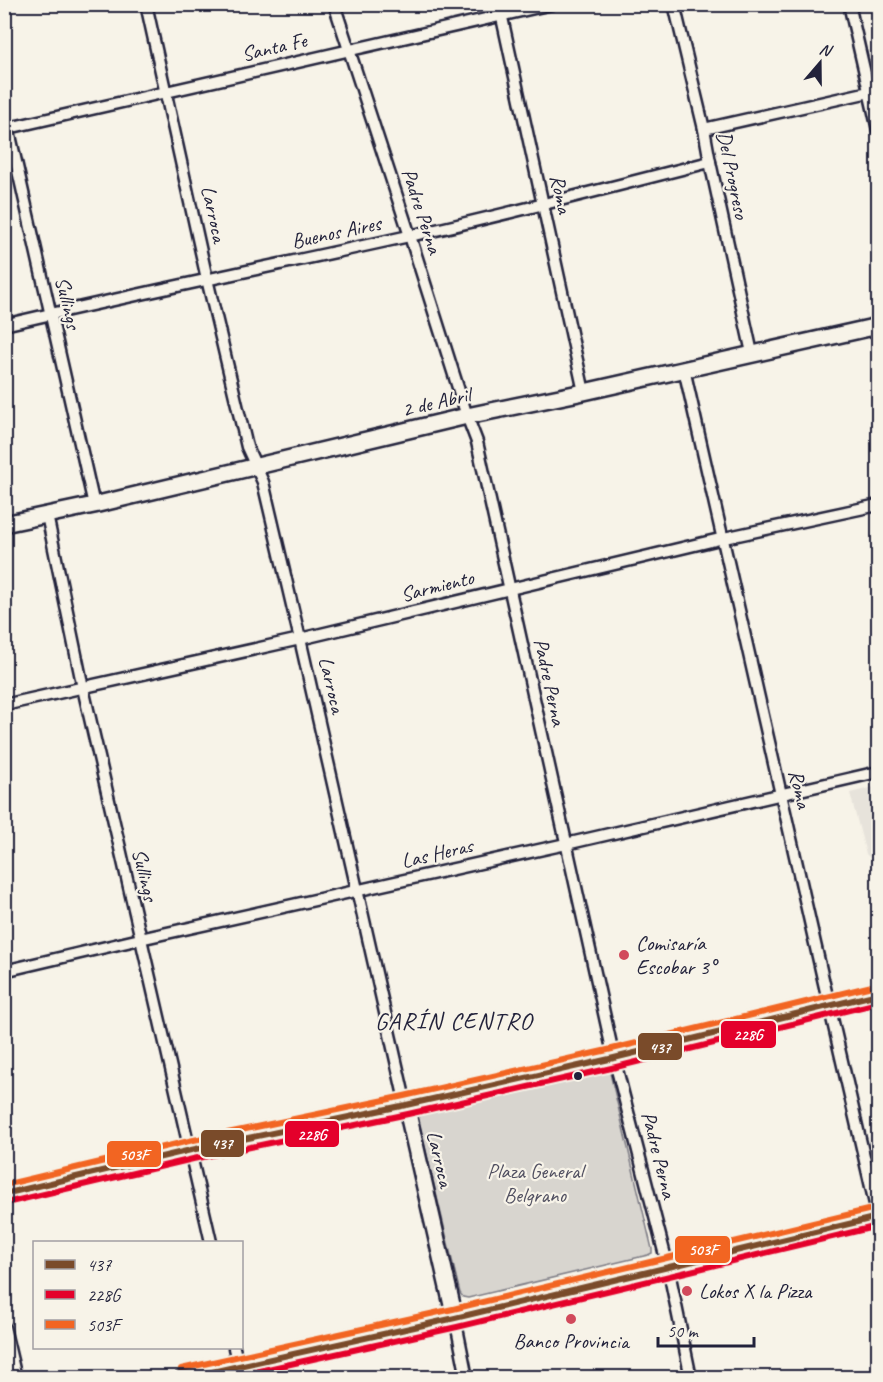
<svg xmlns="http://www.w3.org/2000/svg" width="883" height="1382" font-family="Caveat,sans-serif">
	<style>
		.built { fill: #e7e3db }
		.green { fill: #d8d5cf; stroke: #7d7c85; stroke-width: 1.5 }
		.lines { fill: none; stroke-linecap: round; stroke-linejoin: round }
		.street-casing { stroke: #22223b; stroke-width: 15 }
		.secondary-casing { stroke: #22223b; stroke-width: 20 }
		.street { stroke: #f7f3e8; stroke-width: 10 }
		.secondary { stroke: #f7f3e8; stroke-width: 15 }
		.bus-1-casing { stroke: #f7f3e8; stroke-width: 10 }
		.bus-2-casing { stroke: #f7f3e8; stroke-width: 10 }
		.bus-3-casing { stroke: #f7f3e8; stroke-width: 10 }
		.bus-1 { stroke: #7a4b2a; stroke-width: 6 }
		.bus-2 { stroke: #e4002b; stroke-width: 6 }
		.bus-3 { stroke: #f26522; stroke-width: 6 }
		.poi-dot { fill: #d1495b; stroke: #f7f3e8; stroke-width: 2 }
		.bus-dot { fill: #22223b; stroke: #f7f3e8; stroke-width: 2 }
		.labels { text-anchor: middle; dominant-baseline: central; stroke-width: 4.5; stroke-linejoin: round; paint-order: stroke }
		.street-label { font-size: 21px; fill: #22223b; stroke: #f7f3e8 }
		.poi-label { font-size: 21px; fill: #22223b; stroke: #f7f3e8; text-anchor: start }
		.park-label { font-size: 21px; fill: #504f60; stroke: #f7f3e8 }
		.quarter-label { font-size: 24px; letter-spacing: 1.5px; fill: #22223b; stroke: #f7f3e8 }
		.line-badge { stroke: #f7f3e8; stroke-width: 2 }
		.badge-label { font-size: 16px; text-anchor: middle; font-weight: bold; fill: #fff }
	</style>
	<rect width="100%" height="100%" fill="#f7f3e8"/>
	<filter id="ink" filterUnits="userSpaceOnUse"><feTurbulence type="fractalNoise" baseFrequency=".0167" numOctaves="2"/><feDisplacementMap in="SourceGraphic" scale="12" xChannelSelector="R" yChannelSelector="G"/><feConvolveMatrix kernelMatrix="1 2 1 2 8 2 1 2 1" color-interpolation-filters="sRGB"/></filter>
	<g filter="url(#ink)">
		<path class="built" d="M 878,786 L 878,866 L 866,854 L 850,793 Z"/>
		<path class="green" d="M 600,1068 L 605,1069 L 610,1073 L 652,1249 L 652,1253 L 648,1255 L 468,1298 L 463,1297 L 460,1293 L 418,1118 L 419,1113 L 422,1111 Z"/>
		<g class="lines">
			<g class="street-casing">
				<g id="street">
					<path d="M 146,4 L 207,279 L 247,447 L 263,482 L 300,639 L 406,1105"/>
					<path d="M 334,4 L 410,236 L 467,416 L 477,442 L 614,1058 L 668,1267 L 691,1378"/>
					<path d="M 499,4 L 584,392"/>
					<path d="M 674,4 L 704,129 L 710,162 L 752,353"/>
					<path d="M 849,4 L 878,130"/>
					<path d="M 4,109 L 94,505"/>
					<path d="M 4,129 L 552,4"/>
					<path d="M 704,129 L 878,90"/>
					<path d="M 4,325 C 139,293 274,266 409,236 C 510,214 610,187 710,162"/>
					<path d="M 684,369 L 829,1005 L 878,1217"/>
					<path d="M 47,515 L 83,688 L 211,1242"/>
					<path d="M 4,705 L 300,639 L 724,538 L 878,505"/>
					<path d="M 4,971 L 140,939 L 566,844 L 878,772"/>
					<path d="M 455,1318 L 467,1378"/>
					<path d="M 4,1327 L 16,1378"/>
					<path d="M 234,1348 L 241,1378"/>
				</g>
			</g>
			<g class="secondary-casing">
				<g id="secondary">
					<path d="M 4,524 L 94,505 L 467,416 L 584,392 L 878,326"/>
					<path d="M 406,1105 L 455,1318"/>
					<path d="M 4,1194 L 191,1150 L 406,1105 L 614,1058 L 829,1005 L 878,994"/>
					<path d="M 183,1378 L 455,1318 L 878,1217"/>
				</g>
			</g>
			<use href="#street" class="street"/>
			<use href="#secondary" class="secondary"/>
			<g class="bus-1-casing">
				<g id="bus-1">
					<path d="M 4,1194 L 191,1150 L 406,1105 L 614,1058 L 878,994"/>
					<path d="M 185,1378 L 455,1318 L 878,1217"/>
				</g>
			</g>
			<g class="bus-2-casing">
				<g id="bus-2">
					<path d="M 6,1203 L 193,1159 L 408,1114 L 616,1067 L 878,1003"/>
					<path d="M 227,1378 L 457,1327 L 878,1226"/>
				</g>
			</g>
			<g class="bus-3-casing">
				<g id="bus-3">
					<path d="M 4,1185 L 189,1141 L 404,1096 L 612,1049 L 876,985"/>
					<path d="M 181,1369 L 453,1309 L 876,1208"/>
				</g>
			</g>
			<use href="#bus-1" class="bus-1"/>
			<use href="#bus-2" class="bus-2"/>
			<use href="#bus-3" class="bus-3"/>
		</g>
	</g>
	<g class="poi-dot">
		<circle cx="624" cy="955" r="6"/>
		<circle cx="687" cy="1291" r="6"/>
		<circle cx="571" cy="1319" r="6"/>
	</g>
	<circle class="bus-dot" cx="578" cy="1076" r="5"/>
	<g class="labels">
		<g class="street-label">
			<text transform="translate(274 47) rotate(-13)">Santa Fe</text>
			<text transform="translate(733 175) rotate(78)">Del Progreso</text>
			<text transform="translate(561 194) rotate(78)">Roma</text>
			<text transform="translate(422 211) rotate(72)">Padre Perna</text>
			<text transform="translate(214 214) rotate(78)">Larroca</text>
			<text transform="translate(336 232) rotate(-12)">Buenos Aires</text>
			<text transform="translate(68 303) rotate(77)">Sullings</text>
			<text transform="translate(436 402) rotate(-13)">2 de Abril</text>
			<text transform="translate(437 586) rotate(-14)">Sarmiento</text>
			<text transform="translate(550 682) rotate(78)">Padre Perna</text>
			<text transform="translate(332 685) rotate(77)">Larroca</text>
			<text transform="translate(800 789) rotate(77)">Roma</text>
			<text transform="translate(437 853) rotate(-13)">Las Heras</text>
			<text transform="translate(145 875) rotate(77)">Sullings</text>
			<text transform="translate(659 1155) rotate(76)">Padre Perna</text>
			<text transform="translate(440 1159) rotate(77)">Larroca</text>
		</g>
		<g class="poi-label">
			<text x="636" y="943">Comisaría<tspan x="636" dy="24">Escobar 3°</tspan></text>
			<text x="699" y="1291">Lokos X la Pizza</text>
			<text x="571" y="1341" text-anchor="middle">Banco Provincia</text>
		</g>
		<g class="park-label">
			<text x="535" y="1171">Plaza General<tspan x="535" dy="24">Belgrano</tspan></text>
		</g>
		<g class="quarter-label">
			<text x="454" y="1021">GARÍN CENTRO</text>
		</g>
	</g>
	<g class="line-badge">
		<rect x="720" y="1020" width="57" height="29" rx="6" fill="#e4002b"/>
		<rect x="637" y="1032" width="46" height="29" rx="6" fill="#7a4b2a"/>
		<rect x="284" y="1120" width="56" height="28" rx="6" fill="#e4002b"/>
		<rect x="200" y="1129" width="45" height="29" rx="6" fill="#7a4b2a"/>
		<rect x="106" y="1140" width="56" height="28" rx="6" fill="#f26522"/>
		<rect x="674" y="1235" width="57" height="29" rx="6" fill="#f26522"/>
	</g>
	<g class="badge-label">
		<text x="748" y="1040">228G</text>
		<text x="660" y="1053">437</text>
		<text x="312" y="1140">228G</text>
		<text x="222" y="1149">437</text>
		<text x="134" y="1160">503F</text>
		<text x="703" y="1255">503F</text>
	</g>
	<rect width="883" height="1382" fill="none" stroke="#f7f3e8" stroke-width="24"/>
	<rect x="12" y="12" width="859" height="1358" fill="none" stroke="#22223b" stroke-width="2" filter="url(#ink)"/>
	<rect x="33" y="1241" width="210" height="108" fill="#f7f3e8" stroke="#a29fa3" stroke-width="1.5"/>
	<rect x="45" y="1260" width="30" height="9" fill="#7a4b2a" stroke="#a29fa3" stroke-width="1.5"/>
	<text x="87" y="1271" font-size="18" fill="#22223b">437</text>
	<rect x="45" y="1290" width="30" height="9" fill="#e4002b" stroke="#a29fa3" stroke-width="1.5"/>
	<text x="87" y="1301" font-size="18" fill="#22223b">228G</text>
	<rect x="45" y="1320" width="30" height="9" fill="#f26522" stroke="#a29fa3" stroke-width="1.5"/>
	<text x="87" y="1331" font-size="18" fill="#22223b">503F</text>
	<g transform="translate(820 63) rotate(20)" stroke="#f7f3e8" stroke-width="4.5" paint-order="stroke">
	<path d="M0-4.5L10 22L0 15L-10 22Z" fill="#22223b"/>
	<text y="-9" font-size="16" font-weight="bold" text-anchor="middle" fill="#22223b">N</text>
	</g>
	<path d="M658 1337v9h96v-9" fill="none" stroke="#22223b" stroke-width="3"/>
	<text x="667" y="1337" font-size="18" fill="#22223b" stroke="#f7f3e8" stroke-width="4.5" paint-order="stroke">50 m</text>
</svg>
